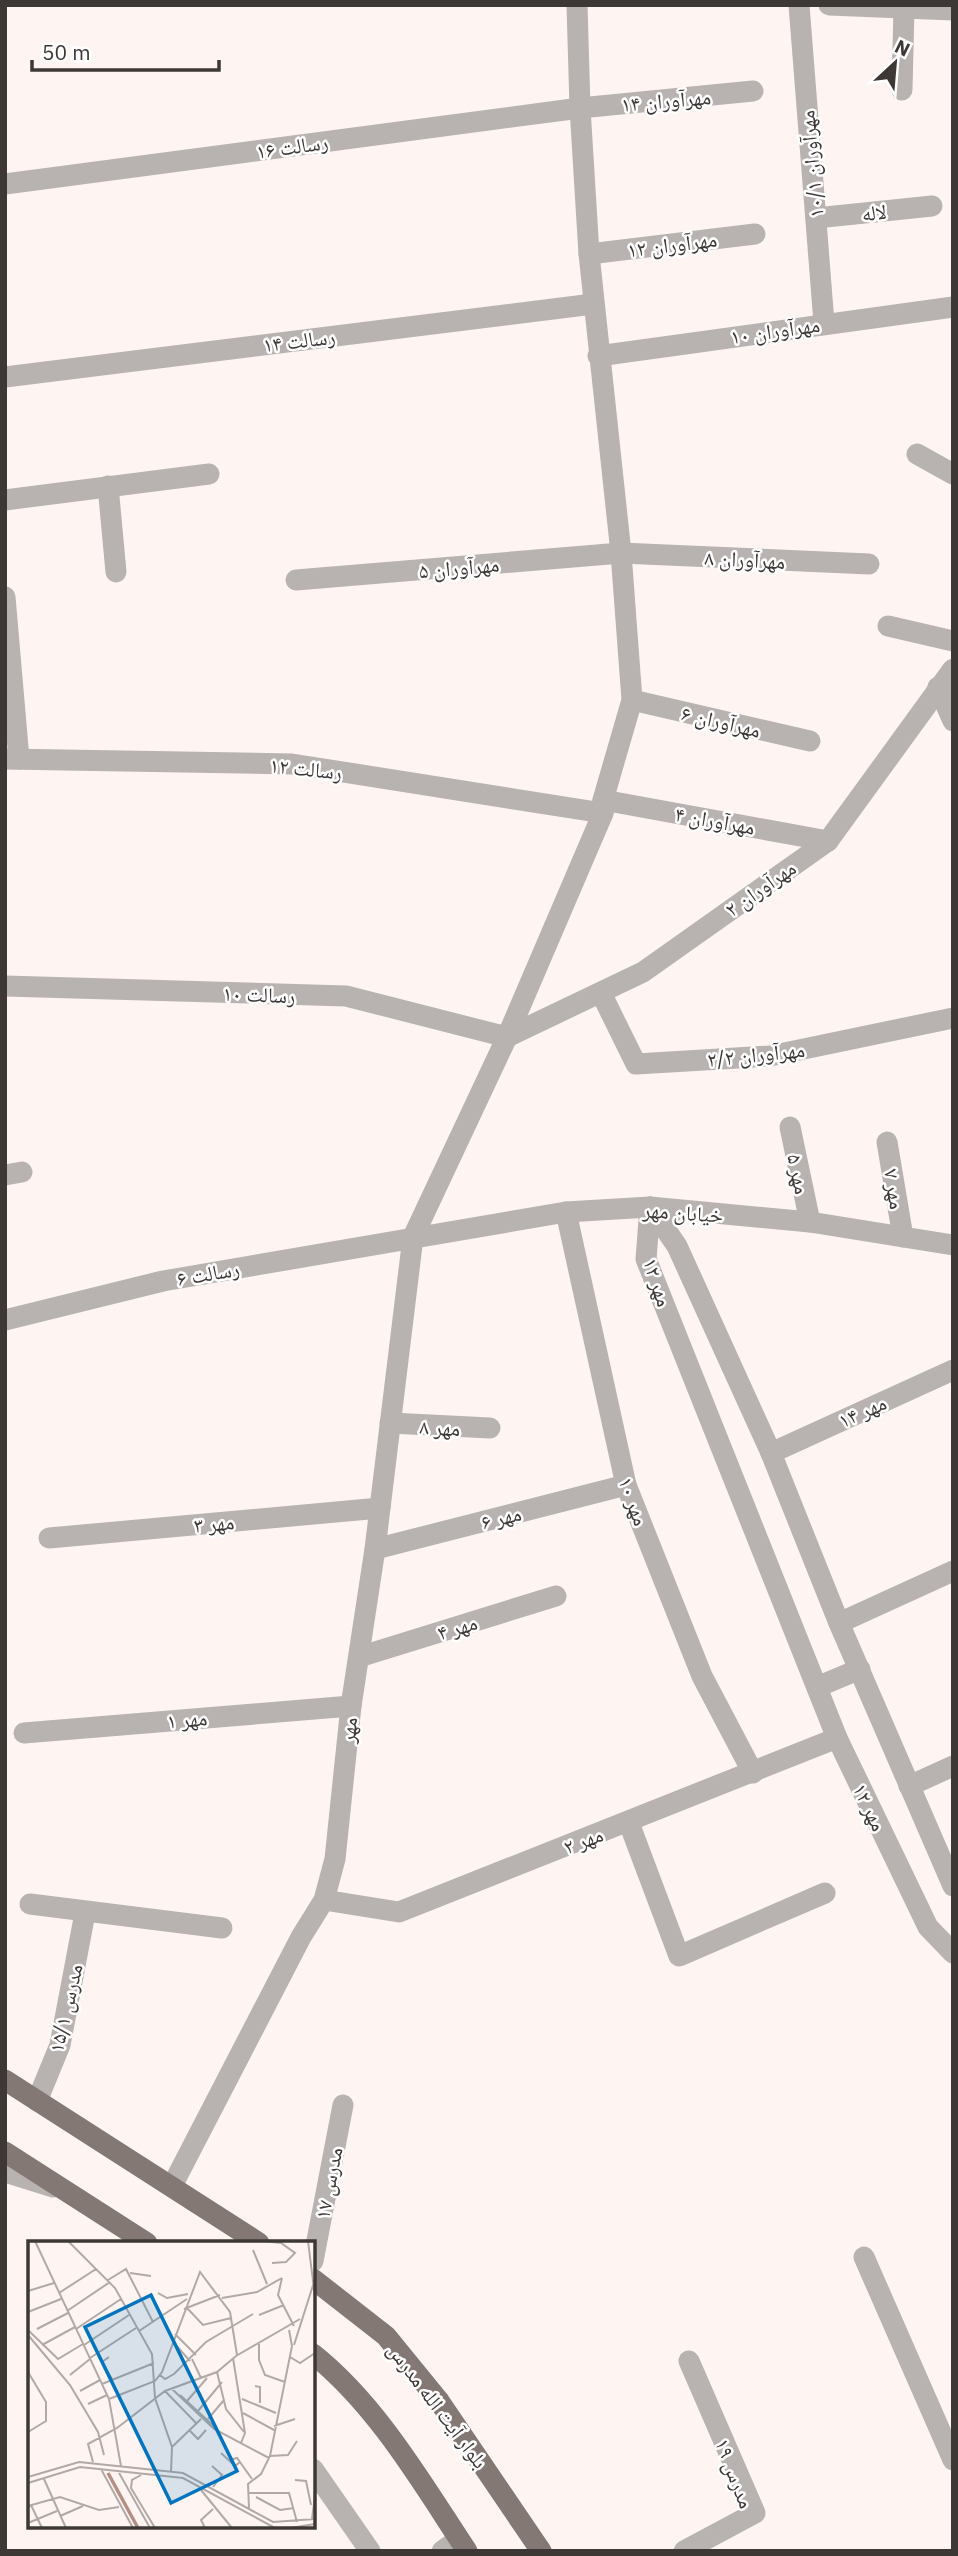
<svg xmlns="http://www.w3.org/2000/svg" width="958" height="2556" font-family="'IBM Plex Sans','Noto Naskh Arabic',sans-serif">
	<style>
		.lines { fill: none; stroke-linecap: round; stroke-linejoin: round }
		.minor { stroke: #b8b2b0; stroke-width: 21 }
		.major { stroke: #837874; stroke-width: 21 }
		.labels { text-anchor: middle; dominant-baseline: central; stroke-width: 5; stroke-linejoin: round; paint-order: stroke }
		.street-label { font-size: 21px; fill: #3d3736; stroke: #fff }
		.inset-river { fill: none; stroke: #b68f84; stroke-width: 3.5 }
		.inset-road { fill: none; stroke: #b1a9a7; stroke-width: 2 }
		.view { fill: #0374bf; fill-opacity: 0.15; stroke: #0374bf; stroke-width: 3.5 }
		.inset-edge { fill: none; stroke: #3d3736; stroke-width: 3.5 }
	</style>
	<rect width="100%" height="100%" fill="#fef5f2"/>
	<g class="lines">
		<g class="minor">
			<path d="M 799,5 L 824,323"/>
			<path d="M 829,5 L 953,10"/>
			<path d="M 902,90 L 904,8"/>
			<path d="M 5,184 L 580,108 L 753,91"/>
			<path d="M 816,218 L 932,206"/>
			<path d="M 589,254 L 755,234"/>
			<path d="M 598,356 L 953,307"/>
			<path d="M 5,377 L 593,304"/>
			<path d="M 917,454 L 953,474"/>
			<path d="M 108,486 L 116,572"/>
			<path d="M 5,500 L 209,474"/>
			<path d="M 296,580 L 621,553 L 869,564"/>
			<path d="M 5,597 L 19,759"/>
			<path d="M 888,626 L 953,641"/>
			<path d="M 938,687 L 953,721"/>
			<path d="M 632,700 L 810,741"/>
			<path d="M 5,759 L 292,764 L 603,813"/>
			<path d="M 603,800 L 828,841"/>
			<path d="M 5,986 L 346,996 L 507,1037 L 643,972 L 828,841 L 953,669"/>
			<path d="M 601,993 L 636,1064 L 770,1056 L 953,1018"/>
			<path d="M 790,1127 L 810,1222"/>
			<path d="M 887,1142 L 903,1237"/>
			<path d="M 5,1175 L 22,1172"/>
			<path d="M 650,1207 L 646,1259 L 837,1738 L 928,1927 L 953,1953"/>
			<path d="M 650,1207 L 677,1246 L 771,1453 L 839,1623 L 953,1886"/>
			<path d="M 566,1212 L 626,1485 L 702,1676 L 753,1773"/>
			<path d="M 5,1320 L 163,1281 L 566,1212 L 650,1207 L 810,1222 L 953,1245"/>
			<path d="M 390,1423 L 490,1428"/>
			<path d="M 771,1453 L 953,1370"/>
			<path d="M 49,1538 L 380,1508"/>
			<path d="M 375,1549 L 626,1485"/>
			<path d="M 839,1623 L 953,1571"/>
			<path d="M 359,1657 L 556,1596"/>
			<path d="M 817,1687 L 860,1669"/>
			<path d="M 24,1733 L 351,1706"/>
			<path d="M 909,1786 L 953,1766"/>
			<path d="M 629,1823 L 679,1956 L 825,1893"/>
			<path d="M 324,1900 L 399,1912 L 837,1738"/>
			<path d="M 30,1904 L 222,1928"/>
			<path d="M 37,2101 L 60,2045 L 85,1913"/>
			<path d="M 5,2172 L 53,2187"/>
			<path d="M 172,2186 L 301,1937 L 324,1900 L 335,1859 L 351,1706 L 375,1549 L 413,1237 L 507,1037 L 603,813 L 603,800 L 632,700 L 621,553 L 589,254 L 580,108 L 577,5"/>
			<path d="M 864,2257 L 953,2460"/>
			<path d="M 313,2261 L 343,2105"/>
			<path d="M 313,2469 L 370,2551"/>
			<path d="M 442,2551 L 459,2539"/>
			<path d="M 684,2551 L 755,2513 L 689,2361"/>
		</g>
		<g class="major">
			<path d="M 5,2080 L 259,2243"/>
			<path d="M 5,2152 L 147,2243"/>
			<path d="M 313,2279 L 386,2336 L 439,2401 L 541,2551"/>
			<path d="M 313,2354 C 377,2405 422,2483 467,2551"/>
		</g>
	</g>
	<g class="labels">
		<g class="street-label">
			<text transform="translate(666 100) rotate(-5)">۱۴ مهرآوران</text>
			<text transform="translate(292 146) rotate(-8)">رسالت ۱۶</text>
			<text transform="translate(811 164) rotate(-95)">مهرآوران ۱۰/۱</text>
			<text transform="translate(874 212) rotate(-6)">لاله</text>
			<text transform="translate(672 244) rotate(-7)">مهرآوران ۱۲</text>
			<text transform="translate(775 330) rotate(-8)">مهرآوران ۱۰</text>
			<text transform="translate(299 340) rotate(-7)">رسالت ۱۴</text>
			<text transform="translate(745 559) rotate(3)">مهرآوران ۸</text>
			<text transform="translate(459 567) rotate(-5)">مهرآوران ۵</text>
			<text transform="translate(721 721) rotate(13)">مهرآوران ۶</text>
			<text transform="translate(306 768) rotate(6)">رسالت ۱۲</text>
			<text transform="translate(715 820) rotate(10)">مهرآوران ۴</text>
			<text transform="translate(760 888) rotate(-35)">مهرآوران ۲</text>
			<text transform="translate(259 994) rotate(2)">رسالت ۱۰</text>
			<text transform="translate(756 1054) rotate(-6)">مهرآوران ۲/۲</text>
			<text transform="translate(799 1174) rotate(78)">مهر ۵</text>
			<text transform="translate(895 1189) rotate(81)">مهر ۷</text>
			<text transform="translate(683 1212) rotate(4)">خیابان مهر</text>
			<text transform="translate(208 1273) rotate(-10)">رسالت ۶</text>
			<text transform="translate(658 1282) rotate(72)">مهر ۱۲</text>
			<text transform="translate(862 1411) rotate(-24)">مهر ۱۴</text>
			<text transform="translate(440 1427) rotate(3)">مهر ۸</text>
			<text transform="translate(634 1501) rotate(70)">مهر ۱۰</text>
			<text transform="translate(501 1517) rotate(-14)">مهر ۶</text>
			<text transform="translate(214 1523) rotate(-5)">مهر ۳</text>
			<text transform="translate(457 1627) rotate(-17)">مهر ۴</text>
			<text transform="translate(187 1719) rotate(-5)">مهر ۱</text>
			<text transform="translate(348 1730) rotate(-84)">مهر</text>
			<text transform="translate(870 1807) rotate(64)">مهر ۱۲</text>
			<text transform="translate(583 1840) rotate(-21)">مهر ۲</text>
			<text transform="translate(65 2008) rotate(-77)">مدرس ۱۵/۱</text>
			<text transform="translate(328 2183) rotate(-79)">مدرس ۱۷</text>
			<text transform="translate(438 2405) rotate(53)">بلوار آیت الله مدرس</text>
			<text transform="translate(735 2473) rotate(69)">مدرس ۱۹</text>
		</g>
	</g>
	<g transform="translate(28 2241)">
		<rect width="287" height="287" fill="#fef5f2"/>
		<path class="inset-river" d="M 80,232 L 110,287"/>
		<path class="inset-road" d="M 7,0 L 81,158 L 93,225M 40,0 L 87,47 L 124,113 L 127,157 L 144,206 L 143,231M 235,0 L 253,2 L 267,12 L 258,21 L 244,22M 280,0 L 287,56M 225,9 L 239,43M 102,32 L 123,35M 254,37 L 250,54 L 266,85M 80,39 L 98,28 L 125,81M 0,50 L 26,42M 31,52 L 68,28M 130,52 L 139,57 L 160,53M 194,57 L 229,51 L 254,37M 159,67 L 175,84 L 203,77M 156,68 L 192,54M 39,70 L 82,41M 0,71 L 33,58M 231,74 L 256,64M 9,88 L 40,72M 48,88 L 93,58M 0,89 L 30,118 L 55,103M 111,90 L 159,58M 147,93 L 168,114M 0,94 L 42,144 L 70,191 L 76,214M 146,102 L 162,120M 231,103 L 231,119 L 237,134 L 257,141M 14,104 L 47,86M 56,104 L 101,74M 266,104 L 287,38M 81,116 L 74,121 L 84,138M 262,116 L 272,122 L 287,112M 62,117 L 108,87M 205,117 L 217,192 L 213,202M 164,118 L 173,137M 0,131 L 18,161 L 18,180 L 0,191M 189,131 L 198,168 L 216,191M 42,134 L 62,118M 132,134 L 137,138 L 146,133 L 178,101 L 225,73M 74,143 L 126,122M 227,145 L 232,146 L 232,162M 143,147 L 186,188 L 241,217M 52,150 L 72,139M 137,150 L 169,183M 152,154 L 189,188M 81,158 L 127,140 L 134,131 L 172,31 L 202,71 L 209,114M 214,158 L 248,172M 159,160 L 179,137M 60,163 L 79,154M 170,170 L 194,141M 215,172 L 246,189M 180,178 L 196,159M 246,185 L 267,178M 162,190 L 170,198 L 178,189M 144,206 L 173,178M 193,212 L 207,225 L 212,221M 242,215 L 260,214 L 269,200M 205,218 L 209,217 L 224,238M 65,221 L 60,203 L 89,187 L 137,150 L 189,131 L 208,115 L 272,78M 184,225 L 194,234 L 185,246M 73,228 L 105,287M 90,230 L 122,287M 113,234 L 104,239 L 103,247 L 127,287M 0,236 L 51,221 L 155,232 L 245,281 L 287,278M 16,238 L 38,287M 267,239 L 278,240 L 283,264M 0,242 L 52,226 L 155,237 L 247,287M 173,249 L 204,287M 220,252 L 261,252 L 269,281M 228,256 L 252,269 L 266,267M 3,264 L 14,287M 0,265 L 32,256 L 71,269 L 91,266M 221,267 L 220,243 L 233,233 L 242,215 L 264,105 L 261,89M 32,275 L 55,265M 284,278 L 287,255M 0,282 L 29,270M 177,287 L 173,279 L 185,268M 262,287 L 287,283"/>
		<path class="view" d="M 123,54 L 209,230 L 143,262 L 57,86 Z"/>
		<rect width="287" height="287" class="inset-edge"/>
	</g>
	<rect width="958" height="2556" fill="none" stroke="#3d3736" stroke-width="14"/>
	<g transform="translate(895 63) rotate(26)" stroke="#ffffff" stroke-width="5" paint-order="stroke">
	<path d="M0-5L12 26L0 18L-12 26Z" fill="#3d3736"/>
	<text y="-10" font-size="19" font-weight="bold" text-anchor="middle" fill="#3d3736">N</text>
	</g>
	<path d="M32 60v10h187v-10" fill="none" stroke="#3d3736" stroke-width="3.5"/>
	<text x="42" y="60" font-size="21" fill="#3d3736" stroke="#ffffff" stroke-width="5" paint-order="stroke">50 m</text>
</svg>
